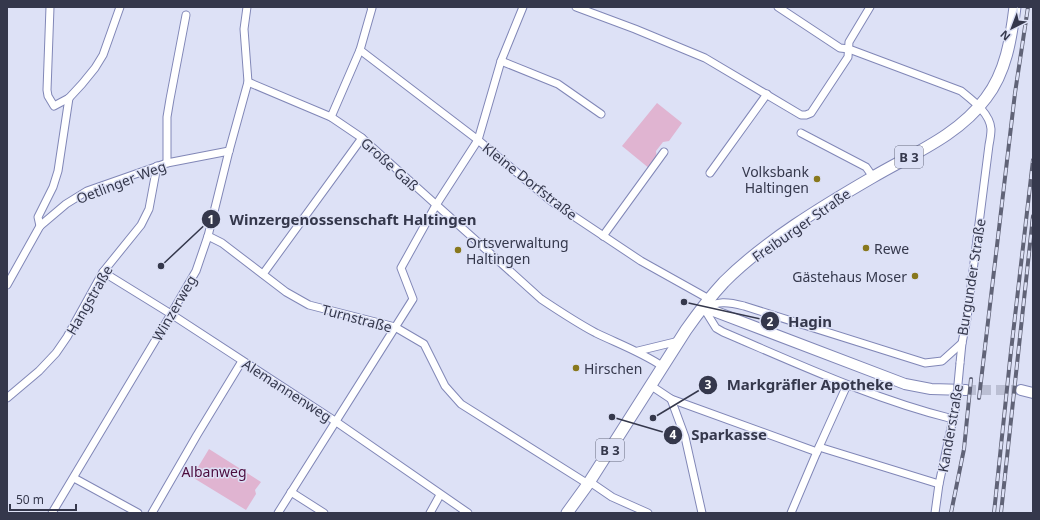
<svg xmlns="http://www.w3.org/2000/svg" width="1040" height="520" font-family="'Noto Sans',sans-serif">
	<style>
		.green { fill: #e0b4d1 }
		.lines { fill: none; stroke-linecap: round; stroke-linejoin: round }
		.secondary-tunnel { stroke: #bbbfd4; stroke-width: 10; stroke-dasharray: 10 5; stroke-linecap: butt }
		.street-casing { stroke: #8187b7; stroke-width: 9 }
		.secondary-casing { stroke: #8187b7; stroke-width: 12 }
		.primary-casing { stroke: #8187b7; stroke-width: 13 }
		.street { stroke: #fff; stroke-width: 7 }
		.secondary { stroke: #fff; stroke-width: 10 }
		.primary { stroke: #fff; stroke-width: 11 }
		.rail-casing { stroke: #606377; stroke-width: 4 }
		.rail { stroke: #dde1f6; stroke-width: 2.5; stroke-dasharray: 8; stroke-linecap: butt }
		.street-bridge-casing { stroke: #8187b7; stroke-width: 9; stroke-linecap: butt }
		.street-bridge { stroke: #fff; stroke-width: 7 }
		.poi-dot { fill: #88781d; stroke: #dde1f6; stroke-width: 1.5 }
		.labels { text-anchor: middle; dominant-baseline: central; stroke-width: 3; stroke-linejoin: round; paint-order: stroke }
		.shield { fill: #dde1f6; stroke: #676b7f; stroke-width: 1 }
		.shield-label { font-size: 13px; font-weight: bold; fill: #35384c }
		.street-label { font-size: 14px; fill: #35384c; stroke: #dde1f6 }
		.poi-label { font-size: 14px; fill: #35384c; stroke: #dde1f6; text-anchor: start }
		.park-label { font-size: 14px; fill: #4c0c3e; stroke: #dde1f6 }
		.leader { fill: none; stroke: #35384c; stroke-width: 1.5 }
		.callout-dot { fill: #35384c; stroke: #dde1f6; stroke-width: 1.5 }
		.mark-label { font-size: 12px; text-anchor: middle; font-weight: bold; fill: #fff }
		.callout-label { font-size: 15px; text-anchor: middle; font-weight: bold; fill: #35384c; stroke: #dde1f6; stroke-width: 3; stroke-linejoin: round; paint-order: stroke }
	</style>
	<rect width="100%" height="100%" fill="#dde1f6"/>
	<g class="green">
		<path d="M 657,103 L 682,123 L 669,141 L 663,142 L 656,151 L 657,160 L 650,169 L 622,146 Z"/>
		<path d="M 209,449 L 261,482 L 255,490 L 256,494 L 246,510 L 192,477 Z"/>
	</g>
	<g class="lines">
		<path class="secondary-tunnel" d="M 966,390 L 1021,390"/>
		<g class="street-casing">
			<g id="street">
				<path d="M 50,7 L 47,90 L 48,96 L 54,106 L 69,98 L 82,84 L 95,68 L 103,55 L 120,7"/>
				<path d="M 371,7 L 372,8 L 360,50 L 478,140 L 551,201 L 641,261 L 709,299"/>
				<path d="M 576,7 L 635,29 L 705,58 L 801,115 L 806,115 L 811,113 L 848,57 L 849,42 L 870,7"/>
				<path d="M 778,7 L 840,48 L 849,49 L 961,91 C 972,100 990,113 991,129 C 991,134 990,140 989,145 L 967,318 L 962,343 L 960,363"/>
				<path d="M 501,61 L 558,84 L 601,114"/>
				<path d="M 248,82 L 331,117 L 362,138 L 541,299 C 559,311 577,323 596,333 C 619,344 641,352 662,366"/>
				<path d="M 331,117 L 360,50"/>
				<path d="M 801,133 L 866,167 L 873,177"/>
				<path d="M 167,163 L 167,117 L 170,99 L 186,15"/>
				<path d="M 710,173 L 767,94"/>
				<path d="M 40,226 L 38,217 L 53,187 L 58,171 L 69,98"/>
				<path d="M 208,236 L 222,243 L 286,292 L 309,305 L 395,327 L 424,344 L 445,386 L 461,404 L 588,484 L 593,484 L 612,497 L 648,513"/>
				<path d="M 603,236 L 664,152"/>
				<path d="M 103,272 L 171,314 L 335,421 L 468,513"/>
				<path d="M 263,274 L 362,138"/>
				<path d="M 7,285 L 40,226 L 66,204 L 87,191 L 167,163 L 229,151"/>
				<path d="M 638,351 L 679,341"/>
				<path d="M 650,385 L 671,399 L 685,437 L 702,513"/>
				<path d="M 7,398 L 39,371 L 56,353 L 67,337 L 103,272 L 141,225 L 149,209 L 157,166"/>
				<path d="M 671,399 L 817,452"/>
				<path d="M 953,419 C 873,399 798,364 723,332 L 716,328 L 703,307 C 720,302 725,301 744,306 L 925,363 L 942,361 L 962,343"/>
				<path d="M 819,447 L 939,484"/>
				<path d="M 74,478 L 138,513"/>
				<path d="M 291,492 L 324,513"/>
				<path d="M 52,513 L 171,314 L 196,271 L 208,236 L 229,151 L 248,82 L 244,29 L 247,7"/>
				<path d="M 152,513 L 197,435 L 242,361"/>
				<path d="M 278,513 L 413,299 L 401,268 L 436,205 L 478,140 L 501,61 L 523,7"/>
				<path d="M 430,513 L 440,495"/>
				<path d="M 791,513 L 819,447 L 847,385"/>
				<path d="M 935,513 L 939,484 L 956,405"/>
			</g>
		</g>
		<g class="secondary-casing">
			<g id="secondary">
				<path d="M 703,307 L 905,384 L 931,389 L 966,390"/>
				<path d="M 1021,390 L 1033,393"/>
			</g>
		</g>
		<g class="primary-casing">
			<path id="primary" d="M 567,513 L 588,484 L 686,330 C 698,313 710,297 724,282 C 765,241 823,206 873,177 C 912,154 958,136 986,98 C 1006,72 1011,39 1015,7"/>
		</g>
		<use href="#street" class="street"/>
		<use href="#secondary" class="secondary"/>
		<use href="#primary" class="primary"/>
		<g class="rail-casing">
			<g id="rail">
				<path d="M 979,398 L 1015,93 L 1028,7"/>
				<path d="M 951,513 L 964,449 L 971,379"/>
				<path d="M 994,513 L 1010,360 L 1033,160"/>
				<path d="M 1001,513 L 1033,216"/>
			</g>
		</g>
		<use href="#rail" class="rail"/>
		<g class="street-bridge-casing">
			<path id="street-bridge" d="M 956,405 L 960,363"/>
		</g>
		<use href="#street-bridge" class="street-bridge"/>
	</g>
	<g class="poi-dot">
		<circle cx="817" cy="179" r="4"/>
		<circle cx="866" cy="248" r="4"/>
		<circle cx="458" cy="250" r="4"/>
		<circle cx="915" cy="276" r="4"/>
		<circle cx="576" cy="368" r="4"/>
	</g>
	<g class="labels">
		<g class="shield">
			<rect x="895" y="146" width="28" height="22" rx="3"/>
			<rect x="596" y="439" width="28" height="22" rx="3"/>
		</g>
		<g class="shield-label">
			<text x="909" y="157">B 3</text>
			<text x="610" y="450">B 3</text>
		</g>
		<g class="street-label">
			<text transform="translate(390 164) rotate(42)">Große Gaß</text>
			<text transform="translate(530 181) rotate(38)">Kleine Dorfstraße</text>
			<text transform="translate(121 182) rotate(-21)">Oetlinger Weg</text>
			<text transform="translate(801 225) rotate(-35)">Freiburger Straße</text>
			<text transform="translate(971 277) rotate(-81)">Burgunder Straße</text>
			<text transform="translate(89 300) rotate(-60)">Hangstraße</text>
			<text transform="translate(174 308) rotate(-60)">Winzerweg</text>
			<text transform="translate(357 318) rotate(15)">Turnstraße</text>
			<text transform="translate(287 390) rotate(33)">Alemannenweg</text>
			<text transform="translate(950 428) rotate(-80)">Kanderstraße</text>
		</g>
		<g class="poi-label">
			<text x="809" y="171" text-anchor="end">Volksbank<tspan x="809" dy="16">Haltingen</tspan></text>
			<text x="466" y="242">Ortsverwaltung<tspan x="466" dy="16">Haltingen</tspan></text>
			<text x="874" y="248">Rewe</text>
			<text x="907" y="276" text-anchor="end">Gästehaus Moser</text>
			<text x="584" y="368">Hirschen</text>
		</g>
		<g class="park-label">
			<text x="214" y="471">Albanweg</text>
		</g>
	</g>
	<path class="leader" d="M161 266L211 219M684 302L770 321M653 418L708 385M612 417L673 435"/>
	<g class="callout-dot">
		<circle cx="161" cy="266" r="4"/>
		<circle cx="684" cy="302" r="4"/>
		<circle cx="653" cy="418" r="4"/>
		<circle cx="612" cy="417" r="4"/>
		<circle cx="211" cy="219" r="10"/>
		<circle cx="770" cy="321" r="10"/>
		<circle cx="708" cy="385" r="10"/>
		<circle cx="673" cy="435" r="10"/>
	</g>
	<g class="mark-label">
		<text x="211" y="224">1</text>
		<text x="770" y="326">2</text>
		<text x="708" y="389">3</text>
		<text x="673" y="439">4</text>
	</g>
	<g class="callout-label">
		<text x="353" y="225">Winzergenossenschaft Haltingen</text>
		<text x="810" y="327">Hagin</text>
		<text x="810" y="390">Markgräfler Apotheke</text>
		<text x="729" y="440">Sparkasse</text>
	</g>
	<rect width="1040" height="520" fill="none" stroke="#35384c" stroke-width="16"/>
	<g transform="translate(1012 28) rotate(222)" stroke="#dde1f6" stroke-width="3" paint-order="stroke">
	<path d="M0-3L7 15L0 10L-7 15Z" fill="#35384c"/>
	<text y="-6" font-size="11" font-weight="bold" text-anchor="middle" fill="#35384c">N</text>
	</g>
	<path d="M10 504v6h66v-6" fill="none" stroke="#35384c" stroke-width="2"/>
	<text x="16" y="504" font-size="12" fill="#35384c" stroke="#dde1f6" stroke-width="3" paint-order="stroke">50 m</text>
</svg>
